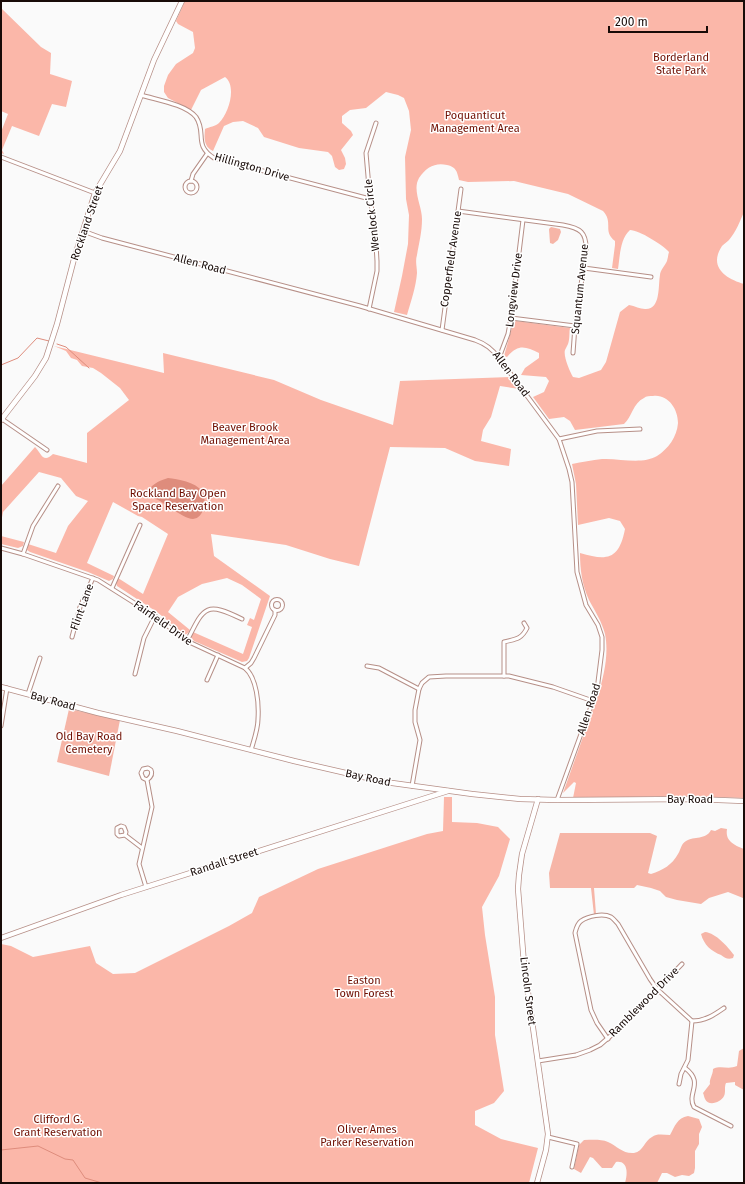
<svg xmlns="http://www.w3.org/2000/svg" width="745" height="1184" font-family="'Fira Sans',sans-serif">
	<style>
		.green { fill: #f6b5a7 }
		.forest { fill: #fbb7a9 }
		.water { fill: #de8c7c }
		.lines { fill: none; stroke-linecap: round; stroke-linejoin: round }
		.stream { stroke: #de8c7c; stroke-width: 1 }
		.street-casing { stroke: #b68f87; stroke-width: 5 }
		.secondary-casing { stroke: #b68f87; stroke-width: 6 }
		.street { stroke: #fff; stroke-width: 3 }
		.secondary { stroke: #fff; stroke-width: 4.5 }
		.labels { text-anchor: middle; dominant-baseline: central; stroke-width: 3; stroke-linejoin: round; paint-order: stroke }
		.park-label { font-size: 11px; fill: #6f0e00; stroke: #fff }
		.street-label { font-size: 11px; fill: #180b08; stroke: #fff }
	</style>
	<rect width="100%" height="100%" fill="#fafafa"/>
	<g class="green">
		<path d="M 551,227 L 560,229 L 561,232 L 558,240 L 553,244 L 550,243 L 549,229 Z"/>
		<path d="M 69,709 L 120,720 L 109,776 L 57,762 Z"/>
		<path d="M 721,828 L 727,829 C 725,841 734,845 744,849 L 744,901 L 743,898 L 728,892 L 709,898 L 701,904 L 677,900 L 666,897 L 660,891 L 651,888 L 637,885 L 634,888 L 594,888 L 596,914 L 594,915 L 591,888 L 550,888 L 549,873 L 560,833 L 650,833 L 657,836 L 648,873 L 651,874 C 663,870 672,865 678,854 C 681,849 681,844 686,841 C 694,836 706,840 711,830 L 715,831 Z"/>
		<path d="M 705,932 C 716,933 728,947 734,955 L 733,958 C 728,960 725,958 721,955 C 711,951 704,945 701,934 Z"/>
		<path d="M 744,1048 L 744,1090 L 735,1085 L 735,1082 L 726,1083 C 724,1087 726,1092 724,1096 C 721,1102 709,1107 705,1099 C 704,1097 704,1095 703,1093 L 710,1084 C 709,1079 713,1075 713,1069 C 721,1065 728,1070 737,1066 L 739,1051 Z"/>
		<path d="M 688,1116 L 699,1119 L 702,1127 L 699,1134 L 699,1144 L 695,1151 L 695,1168 L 694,1173 L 689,1176 L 682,1175 L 675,1177 L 667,1173 L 662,1173 L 657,1183 L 625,1183 C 628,1174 628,1160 616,1162 L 612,1168 L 602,1168 L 593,1158 L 590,1157 L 581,1173 L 574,1169 L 579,1145 L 584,1140 C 592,1140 601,1139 608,1142 C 617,1146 623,1154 634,1153 C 644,1151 644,1141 652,1137 C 657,1133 664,1135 670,1135 C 675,1126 677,1118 688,1116 Z"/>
	</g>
	<g class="forest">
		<path d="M 185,1 L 744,1 L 744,212 C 740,221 736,232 729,240 C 727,242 724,244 722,246 C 708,267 726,279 744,284 L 744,798 L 684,796 L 573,798 L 576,783 L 574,782 L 563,793 L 598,695 C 604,676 609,654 605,634 C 602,622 595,611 589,600 C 582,585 580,569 580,553 C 607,561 619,560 625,529 L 620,521 L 609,518 L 578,525 L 576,484 L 572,464 C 582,462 592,460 602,459 C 620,458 641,465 657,456 C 668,449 677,437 678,423 C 678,409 668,394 653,396 C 650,396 646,396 644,398 C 633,403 632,417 624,424 L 575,430 L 570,421 L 564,417 L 549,419 L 533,397 L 544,392 L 549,381 L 546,377 L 521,375 L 525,368 L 539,358 L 539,353 C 525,346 518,344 507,357 L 504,356 L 513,324 L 516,321 L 570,328 C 569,333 570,339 568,344 C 567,346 566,348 565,350 C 563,356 570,372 573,377 L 579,378 L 601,370 L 606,362 L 620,312 L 629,305 C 635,306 640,309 645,309 C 661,310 658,286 660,275 C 660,270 665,266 667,261 C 668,258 668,255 669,252 C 663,245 639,230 630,230 C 620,239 620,256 618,269 L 612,268 L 615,245 L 615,241 C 602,231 614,223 603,211 L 568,194 L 514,181 L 468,182 L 459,180 C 457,171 456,167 447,165 C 436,162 426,167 419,178 C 412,190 422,206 422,219 C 422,232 419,243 417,255 C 415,261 417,267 417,273 C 416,287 411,301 407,315 L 394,312 L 402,276 L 408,244 L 409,215 L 406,199 L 405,157 L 411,130 L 409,111 L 404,98 L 398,95 L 386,92 L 366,108 L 350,110 L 342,116 L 342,123 L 351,131 L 353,135 L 341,150 L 345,158 L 346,164 L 344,169 L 339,170 L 335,167 L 332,156 L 328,152 L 299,148 L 264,137 L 258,128 L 243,121 L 233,122 L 224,126 L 213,151 C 204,147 204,139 205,129 C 209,127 216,126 219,123 C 229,113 237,86 225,77 L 201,90 L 191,110 L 168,98 L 164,92 L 164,86 L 168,75 L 176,64 L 193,53 L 195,48 L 193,32 L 178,24 L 176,21 Z"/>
		<path d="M 1,8 L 41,47 L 51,53 L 50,74 L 72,81 L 66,107 L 52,104 L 39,136 L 12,126 L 2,150 L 4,154 L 1,153 L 1,132 L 8,114 L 1,111 Z"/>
		<path d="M 54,346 L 164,373 L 163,353 L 274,380 L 321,400 L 393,425 L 400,381 L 510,377 L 519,389 L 500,386 L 491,417 L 483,430 L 481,441 L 511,449 L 509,466 L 475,461 L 445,448 L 390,447 L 359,566 L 330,559 L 286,545 L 211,534 L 214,556 L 270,596 L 249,658 L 247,661 L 242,662 L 194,641 L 191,637 L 193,632 L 243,654 L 252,627 L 247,625 L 250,618 L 254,620 L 261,599 L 242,585 L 227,578 L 202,584 L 178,597 L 168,612 L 190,630 L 188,633 L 185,635 L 157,612 L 117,586 L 116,583 L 118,578 L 143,594 L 168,534 L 142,517 L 138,516 L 113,502 L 87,563 L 114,576 L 113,579 L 109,581 L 88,572 L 30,552 L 27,550 L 28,544 L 56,553 L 68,526 L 88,501 L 76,496 L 61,478 L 39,472 L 3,512 L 1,523 L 1,486 L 35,447 C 41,453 43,464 53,454 L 87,463 L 87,433 L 129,400 L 120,388 L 101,373 L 93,368 L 82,366 L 77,360 L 71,358 L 66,351 Z"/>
		<path d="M 1,536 L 24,542 L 23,546 L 18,548 L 1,544 Z"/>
		<path d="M 444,797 L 452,797 L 452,822 L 477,823 L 498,827 L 510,839 L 499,876 L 482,907 L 485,935 L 495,997 L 495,1035 L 504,1091 L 494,1103 L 475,1111 L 475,1125 L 501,1139 L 538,1148 L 529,1183 L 1,1183 L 1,944 L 11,946 L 33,957 L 90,946 L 96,963 L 113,974 L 135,973 L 229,926 L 252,913 L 259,897 L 318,869 L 427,834 L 443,831 Z"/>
	</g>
	<path class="water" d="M 168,478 C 178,479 195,482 202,491 C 207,498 205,518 193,519 C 184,519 166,504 158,500 C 154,498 150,497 146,495 C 150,485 158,481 168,478 Z"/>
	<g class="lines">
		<g class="stream">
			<path d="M 57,344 L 66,347 L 89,368"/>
			<path d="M 1,365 L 18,358 L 37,338 L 49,341"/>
			<path d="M 1,1150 L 38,1146 L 65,1159 L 73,1160 L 85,1178 L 102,1183"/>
		</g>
		<g class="street-casing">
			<g id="street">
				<path d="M 141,95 C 157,100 185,104 196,117 C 207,133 193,145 214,158 L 370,199"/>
				<path d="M 1,157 L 95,193"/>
				<path d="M 191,181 L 193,174 L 207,154"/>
				<circle cx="191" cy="187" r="6"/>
				<path d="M 458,211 L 563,225 C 580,228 587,232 586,251 L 575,326 L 573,353"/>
				<path d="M 83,231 L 102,238 L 360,306 L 475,340 C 486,344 492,349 499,358 L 559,439 L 569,469 L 572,482 L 577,572 L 586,605 L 598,625 L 602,637 L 602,650 L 597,690 L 557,800"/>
				<path d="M 584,268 L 651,277"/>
				<path d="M 369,309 L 377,271 L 377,261 L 375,228 L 370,199 L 366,153 L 376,123"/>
				<path d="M 511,318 L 575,326"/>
				<path d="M 442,330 L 461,189"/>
				<path d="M 499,358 L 508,334 L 511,318 L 523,220"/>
				<path d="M 2,419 L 47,450"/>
				<path d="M 559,439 L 597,431 L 640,429"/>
				<path d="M 1,548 L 23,554 L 98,580 L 155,616 L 187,641 L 245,668 C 257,678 259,704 258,719 C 258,729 254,740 251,750"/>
				<path d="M 23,554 L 33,526 L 58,486"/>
				<path d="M 112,588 L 140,525"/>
				<circle cx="277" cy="605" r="5.5"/>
				<path d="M 72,637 L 80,607 L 93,578"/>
				<path d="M 187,641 C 204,607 205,601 242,619"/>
				<path d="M 367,666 L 379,668 L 419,689"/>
				<path d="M 245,668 L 251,663 L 254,658 L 275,615 L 275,610"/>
				<path d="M 135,674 L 144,638 L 155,616"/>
				<path d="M 504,676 L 504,642 C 515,639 521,640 527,628 L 524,623"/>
				<path d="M 207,680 L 218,655"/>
				<path d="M 28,694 L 40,658"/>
				<path d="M 1,726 L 7,688"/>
				<path d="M 412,786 L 420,740 L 415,722 L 415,710 L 419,689 L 422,683 L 429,677 L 446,676 L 509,676 L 553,687 L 593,701"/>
				<path d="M 125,835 L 119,836 L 117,834 L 117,828 L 121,826 L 124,827 L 126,832 L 125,835 L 142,848"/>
				<path d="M 146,887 L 139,864 L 152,807 L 147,780 C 151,777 153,774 151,770 L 148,768 L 143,769 L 141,773 L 143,778 L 147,780"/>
				<path d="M 608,1039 L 597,1023 L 591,1010 L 575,933 C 576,929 577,924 581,921 C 588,916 603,913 611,917 C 614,919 616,922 618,924 L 650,979 L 657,989 L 692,1021 C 705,1021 714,1015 724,1008"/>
				<path d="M 538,1061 L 576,1055 L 590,1050 L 600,1045 L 622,1026 L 682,964"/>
				<path d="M 685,1068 C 705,1083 686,1093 694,1107 L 731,1126"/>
				<path d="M 679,1084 L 681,1074 L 688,1060 L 692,1021"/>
				<path d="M 548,1137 L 577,1144 L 572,1167"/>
			</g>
		</g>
		<g class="secondary-casing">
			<g id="secondary">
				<path d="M 1,420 L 35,376 L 46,358 L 57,324 L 74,259 L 95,193 L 120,151 L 154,60 L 182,1"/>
				<path d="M 1,687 L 98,713 L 177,731 L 294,761 L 385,782 L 472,794 L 520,799 L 557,800 L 693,799 L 744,801"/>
				<path d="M 1,938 L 121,895 L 448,791"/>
				<path d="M 537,1183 L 546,1150 L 548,1134 L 524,964 L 518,889 L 519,875 L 522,854 L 538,799"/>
			</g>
		</g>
		<use href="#street" class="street"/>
		<use href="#secondary" class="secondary"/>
	</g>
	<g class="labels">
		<g class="park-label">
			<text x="681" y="57">Borderland<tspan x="681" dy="13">State Park</tspan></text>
			<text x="475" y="115">Poquanticut<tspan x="475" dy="13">Management Area</tspan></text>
			<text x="245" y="427">Beaver Brook<tspan x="245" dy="13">Management Area</tspan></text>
			<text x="178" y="493">Rockland Bay Open<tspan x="178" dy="13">Space Reservation</tspan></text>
			<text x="89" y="736">Old Bay Road<tspan x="89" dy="13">Cemetery</tspan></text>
			<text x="364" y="980">Easton<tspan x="364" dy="13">Town Forest</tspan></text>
			<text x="58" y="1119">Clifford G.<tspan x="58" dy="13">Grant Reservation</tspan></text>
			<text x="367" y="1129">Oliver Ames<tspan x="367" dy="13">Parker Reservation</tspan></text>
		</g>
		<g class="street-label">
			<text transform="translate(252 167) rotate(16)">Hillington Drive</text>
			<text transform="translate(372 215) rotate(-96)">Wenlock Circle</text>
			<text transform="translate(87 223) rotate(-71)">Rockland Street</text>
			<text transform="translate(451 259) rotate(-82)">Copperfield Avenue</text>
			<text transform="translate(200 264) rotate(15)">Allen Road</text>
			<text transform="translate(580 289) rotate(-84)">Squantum Avenue</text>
			<text transform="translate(514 290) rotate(-83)">Longview Drive</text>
			<text transform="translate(511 374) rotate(53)">Allen Road</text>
			<text transform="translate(82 607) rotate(-70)">Flint Lane</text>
			<text transform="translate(163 623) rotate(35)">Fairfield Drive</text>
			<text transform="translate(53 701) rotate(15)">Bay Road</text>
			<text transform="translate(589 709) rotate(-72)">Allen Road</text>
			<text transform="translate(368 778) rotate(12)">Bay Road</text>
			<text x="690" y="799">Bay Road</text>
			<text transform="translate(224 862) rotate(-18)">Randall Street</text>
			<text transform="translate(528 991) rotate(83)">Lincoln Street</text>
			<text transform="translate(644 1002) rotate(-45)">Ramblewood Drive</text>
		</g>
	</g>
	<rect width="745" height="1184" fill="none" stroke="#180b08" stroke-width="4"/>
	<path d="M609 26v6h98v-6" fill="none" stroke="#180b08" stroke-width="2"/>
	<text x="615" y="26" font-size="12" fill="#180b08" stroke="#ffffff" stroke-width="3" paint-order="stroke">200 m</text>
</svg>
